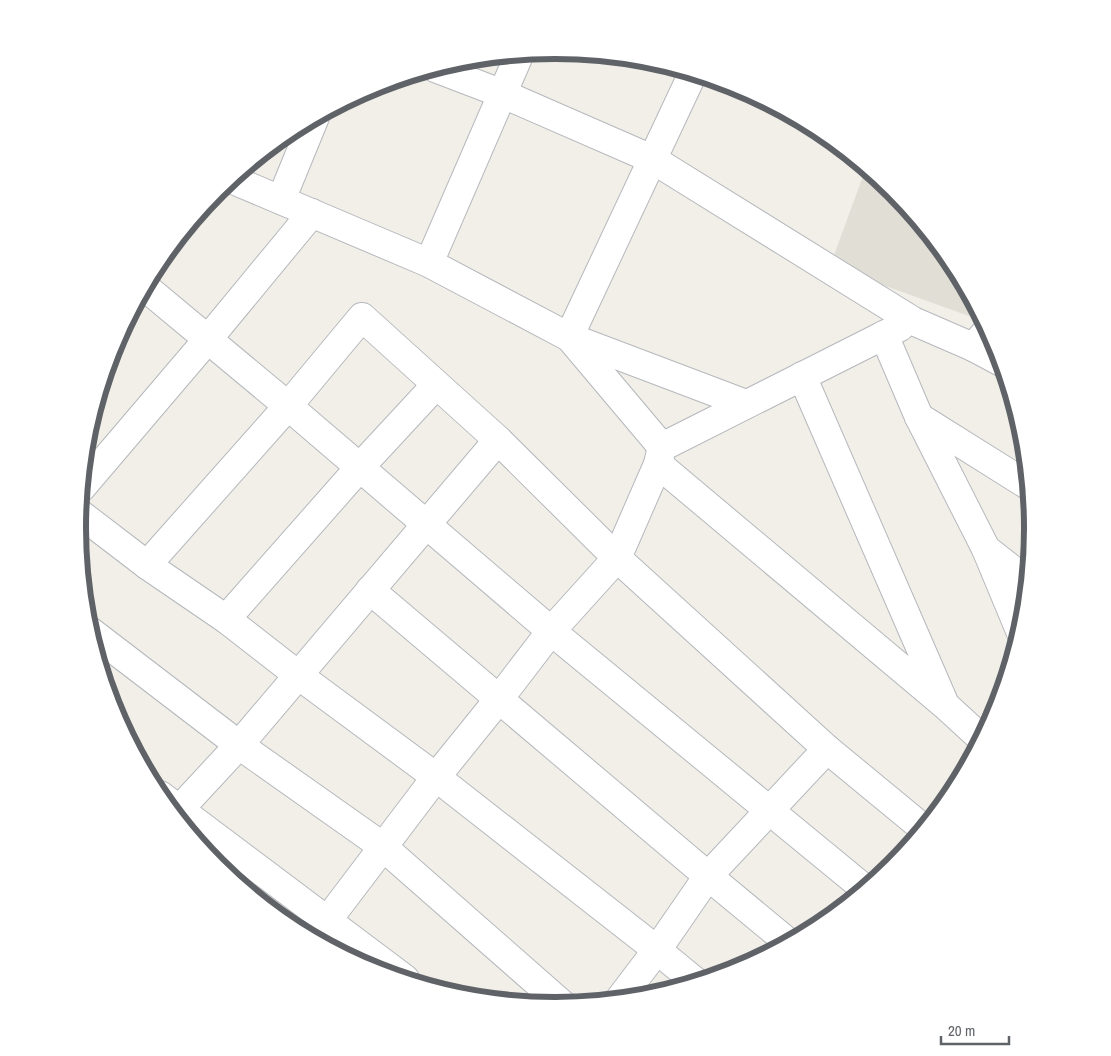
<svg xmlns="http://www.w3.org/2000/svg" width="1111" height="1056" font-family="'Archivo Narrow',sans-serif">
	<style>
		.education { fill: #e1ded6 }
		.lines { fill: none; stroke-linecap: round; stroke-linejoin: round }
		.minor-casing { stroke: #b5b8bc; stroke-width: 30 }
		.minor { stroke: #fff; stroke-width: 28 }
		.rim { fill: none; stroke: #5f6368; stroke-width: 6 }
	</style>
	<rect width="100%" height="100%" fill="#f1efe8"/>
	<path class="education" d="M 866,168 L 894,190 L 953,263 L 982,317 L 980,320 L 830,266 Z"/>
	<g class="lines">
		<g class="minor-casing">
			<g id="minor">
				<path d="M 435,68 L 503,94 L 652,159 L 913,321 L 973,347 L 989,329"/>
				<path d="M 231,179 L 429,263 L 569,337 L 746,404"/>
				<path d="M 281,200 L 315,117"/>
				<path d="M 429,263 L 520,53"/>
				<path d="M 145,287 L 288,406 L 551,631 L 865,889"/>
				<path d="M 884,335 L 919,417 L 986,549 L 1028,582"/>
				<path d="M 569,337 L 693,73"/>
				<path d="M 571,339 L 662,447"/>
				<path d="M 973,347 L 1003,363"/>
				<path d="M 802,376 L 943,700"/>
				<path d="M 919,417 L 1029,486"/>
				<path d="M 662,447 L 900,327"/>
				<path d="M 658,464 L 945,705 L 982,739"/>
				<path d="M 82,487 L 208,339 L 312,213"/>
				<path d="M 79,513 L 147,565 L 226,619 L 298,675 L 436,777 L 657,950 L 696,982"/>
				<path d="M 986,549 L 1021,633"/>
				<path d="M 147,565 L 288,406 L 362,317 L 498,440 L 617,558 L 827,749 L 924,829"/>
				<path d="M 370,590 L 708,876 L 789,943"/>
				<path d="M 226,619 L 360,467 L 436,385"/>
				<path d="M 90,631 L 239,745 L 382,846 L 563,1005"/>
				<path d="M 160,795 L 405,979"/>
				<path d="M 175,814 L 239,745 L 498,440"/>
				<path d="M 314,938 L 436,777 L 499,699 L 551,631 L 617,558 L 658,464 L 662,447"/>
				<path d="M 619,1000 L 657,950 L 708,876 L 827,749"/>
			</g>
		</g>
		<use href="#minor" class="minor"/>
	</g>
	<path d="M0 0H1111V1056H0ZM86 528a469 469 0 1 1 938 0a469 469 0 1 1-938 0Z" fill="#fff" fill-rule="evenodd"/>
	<path class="rim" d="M86 528a469 469 0 1 1 938 0a469 469 0 1 1-938 0Z"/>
	<path d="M941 1036v8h68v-8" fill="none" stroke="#5f6368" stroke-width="2.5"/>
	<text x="948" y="1036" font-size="15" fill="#5f6368" stroke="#ffffff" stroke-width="4" paint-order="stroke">20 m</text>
</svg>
